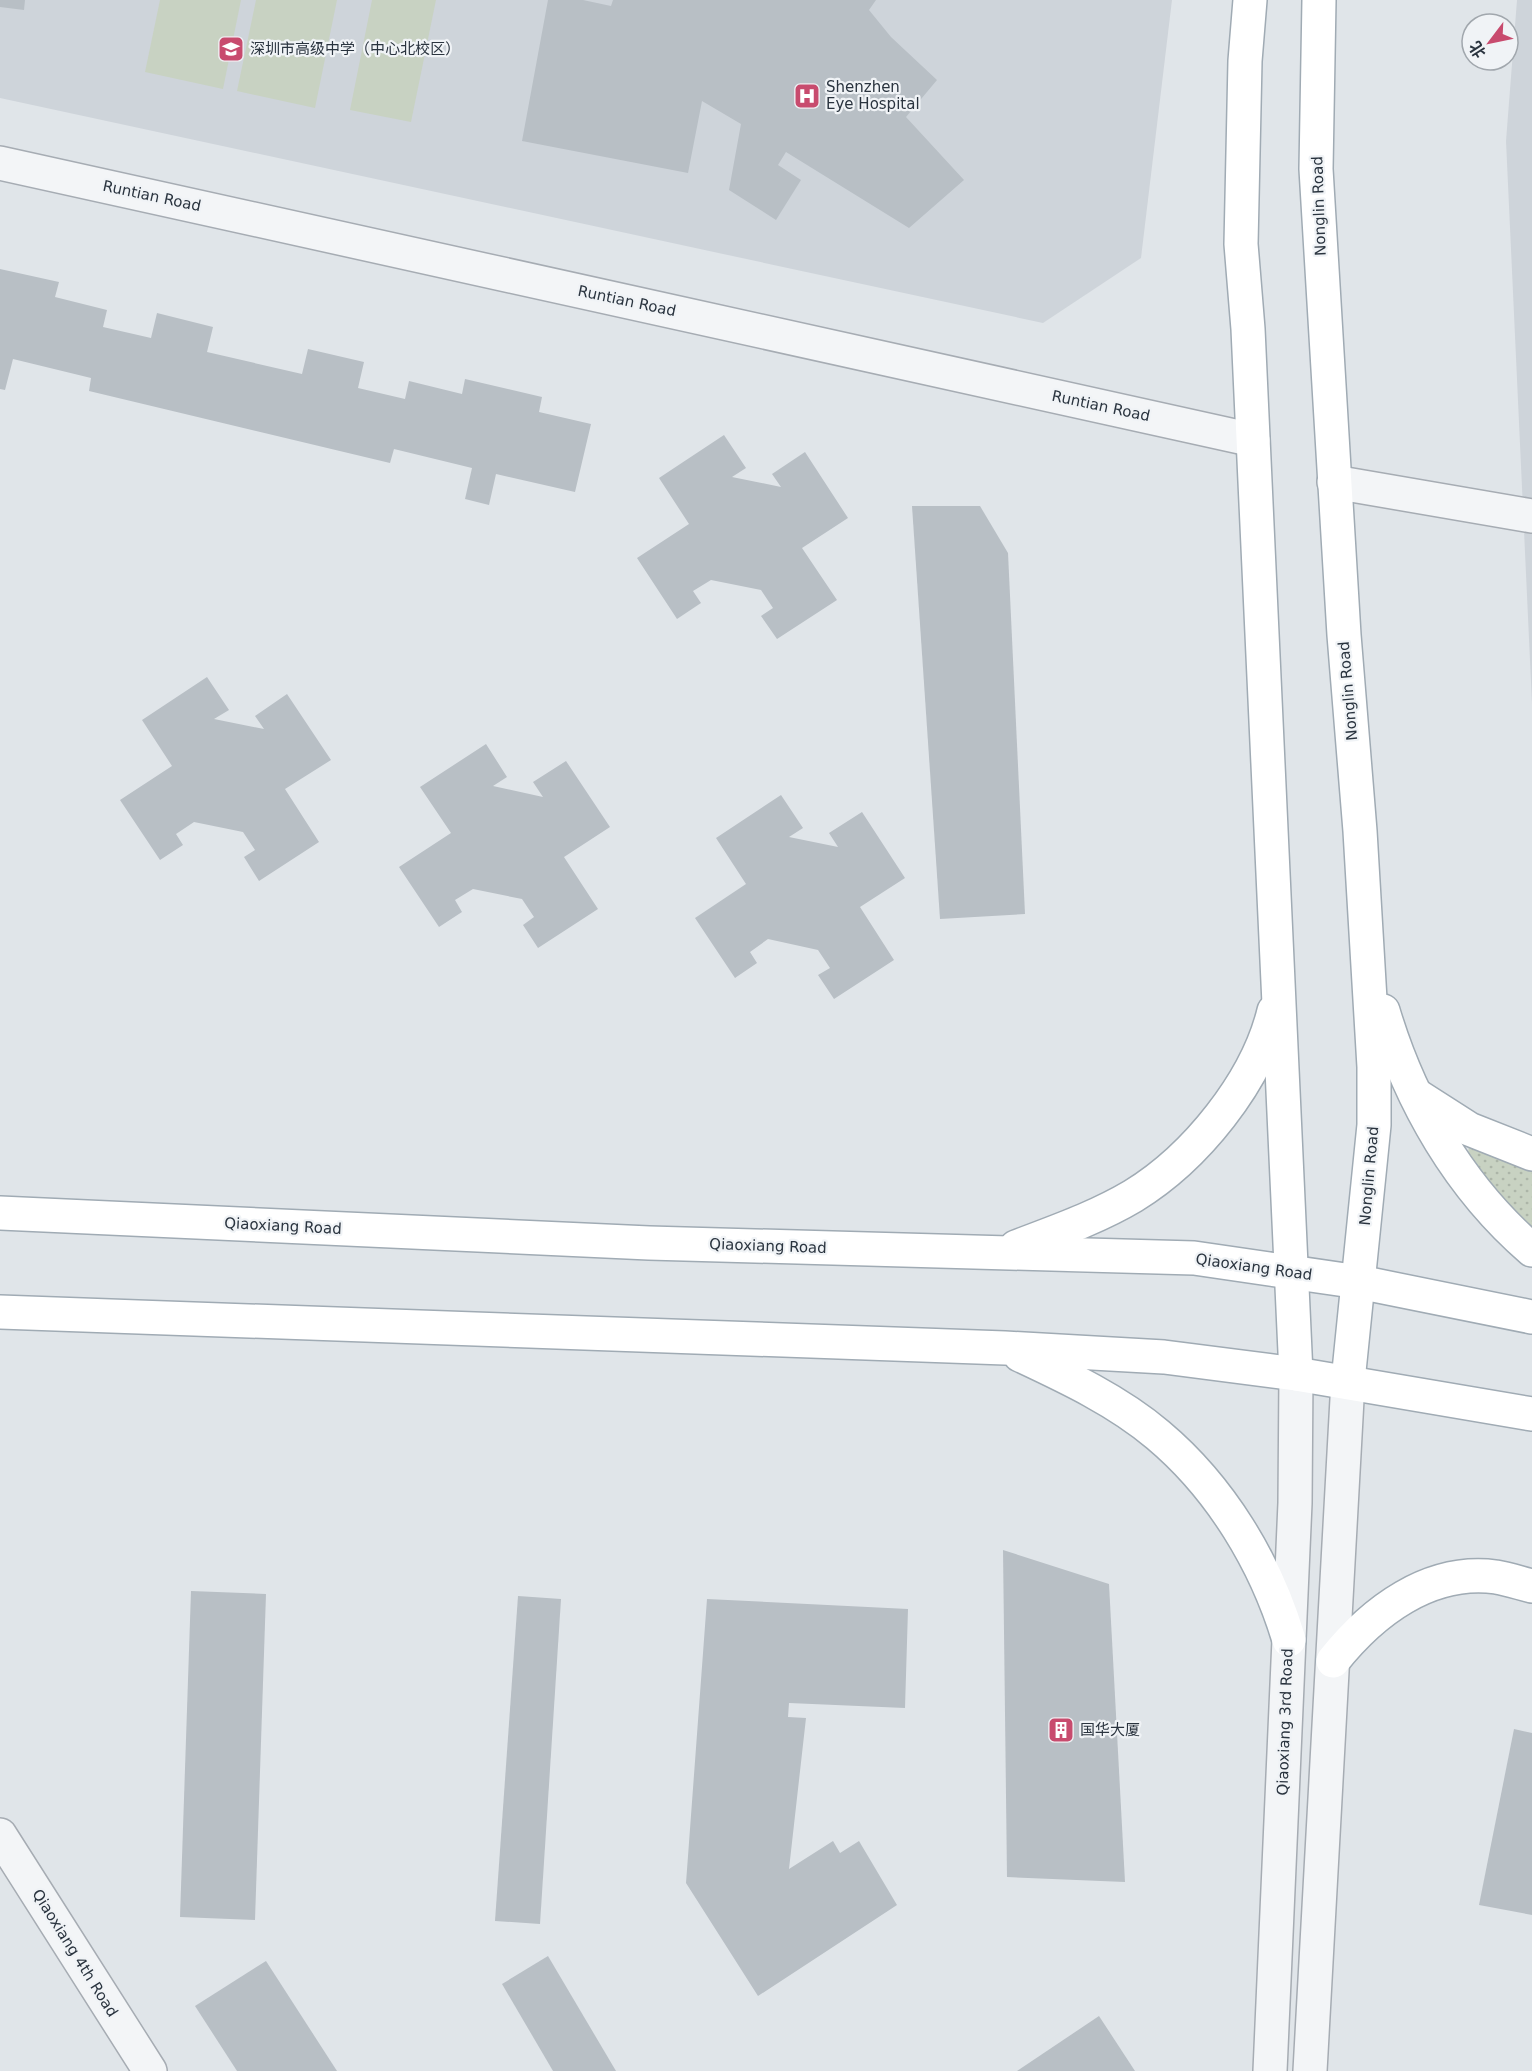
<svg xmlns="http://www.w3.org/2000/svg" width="1532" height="2071" font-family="'DejaVu Sans','Noto Sans SC',sans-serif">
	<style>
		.built { fill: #ced4da }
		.grass { fill: url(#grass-dots) }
		.pitch { fill: #c8d2c2 }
		.building { fill: #b8bfc5 }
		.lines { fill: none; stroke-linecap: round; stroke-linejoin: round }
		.minor-casing { stroke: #a6acb3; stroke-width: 36 }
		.major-casing { stroke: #a0abb4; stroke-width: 36 }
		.minor { stroke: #f3f5f7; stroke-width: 33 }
		.major { stroke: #fff; stroke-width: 33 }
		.labels { text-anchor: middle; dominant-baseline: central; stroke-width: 4.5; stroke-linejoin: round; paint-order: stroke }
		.poi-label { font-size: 15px; fill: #2a343f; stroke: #f0f3f6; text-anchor: start }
		.street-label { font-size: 15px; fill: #2a343f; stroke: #f0f3f6 }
	</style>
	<defs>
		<pattern id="grass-dots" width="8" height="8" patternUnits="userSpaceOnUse" patternTransform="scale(1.5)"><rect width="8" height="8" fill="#c8d2c2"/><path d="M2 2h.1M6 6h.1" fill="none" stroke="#acb5a8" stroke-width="1.8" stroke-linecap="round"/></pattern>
	</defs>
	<rect width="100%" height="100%" fill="#e0e5e9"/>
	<g class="built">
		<path d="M 0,0 L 1172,0 L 1141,258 L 1043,323 L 0,98 Z"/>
		<path d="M 1517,0 L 1532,0 L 1532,704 L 1506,141 Z"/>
	</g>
	<path class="grass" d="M 1469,1140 L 1532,1167 L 1532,1232 L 1468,1158 Z"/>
	<g class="pitch">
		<path d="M 160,0 L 241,0 L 223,89 L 145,72 Z"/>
		<path d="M 256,0 L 337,0 L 315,108 L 237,91 Z"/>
		<path d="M 372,0 L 436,0 L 411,122 L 350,110 Z"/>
	</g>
	<g class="building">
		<path d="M 0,0 L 25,0 L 24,10 L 0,7 Z"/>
		<path d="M 548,0 L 583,0 L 611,6 L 613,0 L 876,0 L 869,10 L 891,37 L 937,80 L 906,117 L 964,180 L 909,228 L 786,152 L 778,165 L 801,180 L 776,220 L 729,190 L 741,124 L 702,101 L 688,173 L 522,141 Z"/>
		<path d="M 0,269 L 59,282 L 55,297 L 107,310 L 103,327 L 151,338 L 157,313 L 213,327 L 207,352 L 302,374 L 308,349 L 364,362 L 358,388 L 405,399 L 409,381 L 462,394 L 465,379 L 542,397 L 539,412 L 591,424 L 575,492 L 496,474 L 489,505 L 465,499 L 472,468 L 394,449 L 390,463 L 89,391 L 91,378 L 13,359 L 5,390 L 0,389 Z"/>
		<path d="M 724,435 L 746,468 L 732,477 L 781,487 L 772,474 L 805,452 L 848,518 L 802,548 L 837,600 L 777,639 L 761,616 L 773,608 L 761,590 L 711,580 L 693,591 L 701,603 L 677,619 L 637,558 L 689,524 L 659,478 Z"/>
		<path d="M 912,506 L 980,506 L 1008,553 L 1025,914 L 940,919 Z"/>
		<path d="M 207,677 L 229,710 L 214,719 L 264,729 L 255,716 L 287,694 L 331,760 L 285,789 L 319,842 L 259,881 L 244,857 L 255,850 L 243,832 L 194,822 L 176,834 L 183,845 L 160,860 L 120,800 L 172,766 L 142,720 Z"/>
		<path d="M 486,744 L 507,777 L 493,786 L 543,797 L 533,782 L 566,761 L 610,827 L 564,857 L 598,909 L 538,948 L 523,925 L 534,917 L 522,899 L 473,889 L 455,900 L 462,912 L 439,927 L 399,867 L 451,833 L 420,787 Z"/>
		<path d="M 781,795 L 803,828 L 789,837 L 838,847 L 829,833 L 862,812 L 905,878 L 860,907 L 894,960 L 834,999 L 818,975 L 830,968 L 818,950 L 768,939 L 750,952 L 757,963 L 735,978 L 695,918 L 746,884 L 716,838 Z"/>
		<path d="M 1003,1550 L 1109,1584 L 1125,1882 L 1007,1877 Z"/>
		<path d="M 191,1591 L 266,1594 L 255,1920 L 180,1917 Z"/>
		<path d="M 518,1596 L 561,1599 L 540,1924 L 495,1921 Z"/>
		<path d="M 707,1599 L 908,1609 L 905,1708 L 789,1703 L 788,1717 L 806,1718 L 789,1869 L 833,1841 L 840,1853 L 859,1841 L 897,1905 L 758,1996 L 686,1883 Z"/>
		<path d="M 1514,1729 L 1532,1733 L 1532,1915 L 1479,1905 Z"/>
		<path d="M 548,1956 L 616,2071 L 553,2071 L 502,1984 Z"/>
		<path d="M 266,1961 L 337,2071 L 237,2071 L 195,2006 Z"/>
		<path d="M 1099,2016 L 1135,2071 L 1017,2071 Z"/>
	</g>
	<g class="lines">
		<g class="minor-casing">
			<g id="minor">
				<path d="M 0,163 L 1253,440"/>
				<path d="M 1334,482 L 1532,516"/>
				<path d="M 0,1835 L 150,2071"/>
				<path d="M 1270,2071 L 1295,1503 L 1296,1374"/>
				<path d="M 1310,2071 L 1348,1381"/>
			</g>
		</g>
		<g class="major-casing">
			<g id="major">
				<path d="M 1250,0 L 1245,61 L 1241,244 L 1248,329 L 1296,1374"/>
				<path d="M 1319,0 L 1316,169 L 1344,635 L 1360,831 L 1374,1067 L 1374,1125 L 1348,1381"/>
				<path d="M 1383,1011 C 1410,1102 1460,1188 1532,1250"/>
				<path d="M 1419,1097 L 1469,1129 L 1532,1154"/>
				<path d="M 0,1213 L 649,1243 L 1194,1258 L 1359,1282 L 1532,1317"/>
				<path d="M 1016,1247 C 1055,1232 1096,1218 1133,1196 C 1195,1158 1257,1082 1274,1011"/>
				<path d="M 0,1312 L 1005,1348 L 1164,1357 L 1296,1374 L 1532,1414"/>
				<path d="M 1020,1355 C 1067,1377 1118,1401 1158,1435 C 1221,1488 1266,1563 1289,1640"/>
				<path d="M 1333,1661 C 1372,1612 1429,1568 1496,1577 C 1508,1579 1520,1583 1532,1586"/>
			</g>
		</g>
		<use href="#minor" class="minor"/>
		<use href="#major" class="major"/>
	</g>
	<defs>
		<g id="school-square" transform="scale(1.35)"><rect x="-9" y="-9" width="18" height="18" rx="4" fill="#c84b6e" stroke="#f0f3f6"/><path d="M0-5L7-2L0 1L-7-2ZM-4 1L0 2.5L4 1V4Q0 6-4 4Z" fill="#fff"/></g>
		<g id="hospital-square" transform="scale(1.35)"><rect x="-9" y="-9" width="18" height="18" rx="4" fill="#c84b6e" stroke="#f0f3f6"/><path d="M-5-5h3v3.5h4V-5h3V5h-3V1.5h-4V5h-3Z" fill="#fff"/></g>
		<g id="building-square" transform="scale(1.35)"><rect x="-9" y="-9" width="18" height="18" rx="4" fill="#c84b6e" stroke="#f0f3f6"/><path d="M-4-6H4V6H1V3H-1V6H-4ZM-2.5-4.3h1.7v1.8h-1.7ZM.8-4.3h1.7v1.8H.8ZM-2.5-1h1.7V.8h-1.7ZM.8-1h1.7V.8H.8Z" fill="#fff"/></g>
	</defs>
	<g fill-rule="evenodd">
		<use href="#school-square" x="231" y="49"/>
		<use href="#hospital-square" x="807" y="96"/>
		<use href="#building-square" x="1061" y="1730"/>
	</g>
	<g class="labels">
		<g class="poi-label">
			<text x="250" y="49">深圳市高级中学（中心北校区）</text>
			<text x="826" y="87">Shenzhen<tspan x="826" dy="17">Eye Hospital</tspan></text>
			<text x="1080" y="1730">国华大厦</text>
		</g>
		<g class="street-label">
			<text transform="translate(152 196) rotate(12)">Runtian Road</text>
			<text transform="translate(1319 206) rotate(-92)">Nonglin Road</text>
			<text transform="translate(627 301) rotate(12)">Runtian Road</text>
			<text transform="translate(1101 406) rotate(12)">Runtian Road</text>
			<text transform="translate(1348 691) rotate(-95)">Nonglin Road</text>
			<text transform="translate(1369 1176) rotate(-85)">Nonglin Road</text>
			<text transform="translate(283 1226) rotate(3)">Qiaoxiang Road</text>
			<text transform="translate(768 1246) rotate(2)">Qiaoxiang Road</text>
			<text transform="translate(1254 1267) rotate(8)">Qiaoxiang Road</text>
			<text transform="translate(1285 1722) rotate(-88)">Qiaoxiang 3rd Road</text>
			<text transform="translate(75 1953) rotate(58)">Qiaoxiang 4th Road</text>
		</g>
	</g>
	<g transform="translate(1490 42) rotate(238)"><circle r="28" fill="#f0f3f6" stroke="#a1a7ad" stroke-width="1.5"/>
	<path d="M0-4.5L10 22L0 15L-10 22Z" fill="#c84b6e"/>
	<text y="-9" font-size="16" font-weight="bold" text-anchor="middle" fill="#2a343f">北</text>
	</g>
</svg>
